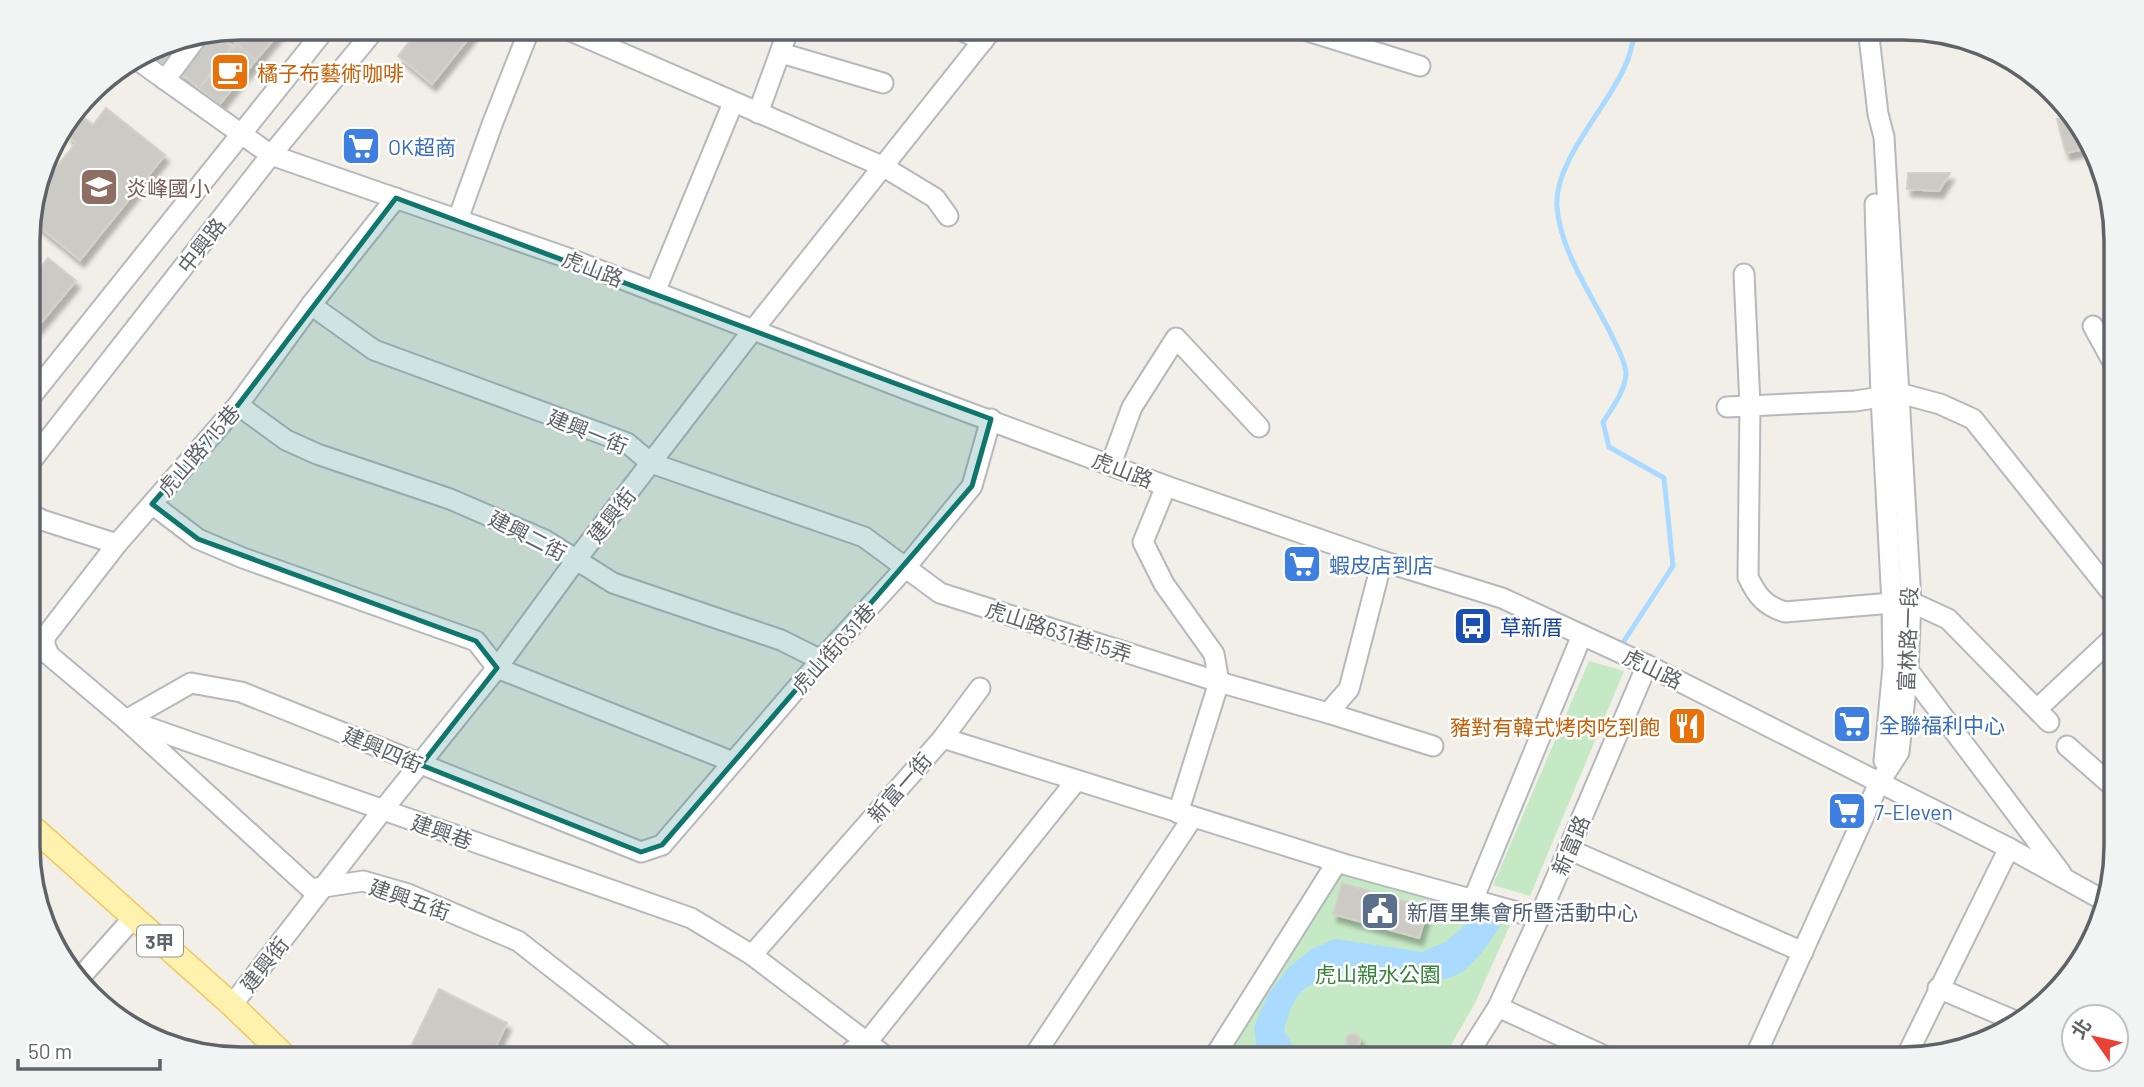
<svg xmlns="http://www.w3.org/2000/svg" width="2144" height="1087" font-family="Barlow,'Noto Sans TC',sans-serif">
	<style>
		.green { fill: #c5e8c5 }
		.water { fill: #aadaff }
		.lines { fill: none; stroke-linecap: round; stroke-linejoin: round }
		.stream { stroke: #aadaff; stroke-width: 5 }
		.building { fill: #cccac5; stroke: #d6d1c6; stroke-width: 2; filter: url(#shadow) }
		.minor-casing { stroke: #b5b8bc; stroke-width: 23 }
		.major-casing { stroke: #f2c960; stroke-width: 26 }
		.minor { stroke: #fff; stroke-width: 19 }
		.major { stroke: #fff2af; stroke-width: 23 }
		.marked { fill: #0f766e; fill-opacity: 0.2; stroke: #0f766e; stroke-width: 5; stroke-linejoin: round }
		.labels { text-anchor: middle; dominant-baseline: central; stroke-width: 5; stroke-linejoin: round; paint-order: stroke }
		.shield { fill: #fff; stroke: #8f9295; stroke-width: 2 }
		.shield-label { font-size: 19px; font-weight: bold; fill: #5f6368 }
		.food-label { font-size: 21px; fill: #c56008; stroke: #fff; text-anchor: start }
		.shop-label { font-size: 21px; fill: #366cbe; stroke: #fff; text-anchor: start }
		.education-label { font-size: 21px; fill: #785e54; stroke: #fff; text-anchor: start }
		.street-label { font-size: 21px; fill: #5f6368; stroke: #fff }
		.transit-label { font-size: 21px; fill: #164399; stroke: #fff; text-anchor: start }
		.service-label { font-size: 21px; fill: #4e5e75; stroke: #fff; text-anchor: start }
		.park-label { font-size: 21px; fill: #348238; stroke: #fff }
		.rim { fill: none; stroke: #5f6368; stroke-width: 3.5 }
	</style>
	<defs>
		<filter id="shadow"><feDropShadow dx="4" dy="7" stdDeviation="2" flood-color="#0004"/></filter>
	</defs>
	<rect width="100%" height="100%" fill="#f1efe8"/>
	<g class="green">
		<path d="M 1589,661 L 1624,671 L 1530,896 L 1493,885 Z"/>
		<path d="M 1341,872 L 1510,925 L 1475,1003 L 1443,1059 L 1221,1059 Z"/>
	</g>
	<path class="water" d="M 1470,921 L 1501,926 C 1488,943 1471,973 1448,978 C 1408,986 1339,965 1306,988 C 1293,996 1288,1016 1284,1030 L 1295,1049 L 1297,1059 L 1258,1059 L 1254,1027 L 1268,995 L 1289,967 L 1312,949 L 1335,939 L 1422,952 L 1447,941 Z"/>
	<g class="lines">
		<g class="stream">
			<path d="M 1624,641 L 1673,566 L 1664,478 L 1609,447 L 1603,422 C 1612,408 1625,391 1626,374 C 1626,362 1616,345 1611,334 C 1592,296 1560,250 1557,207 C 1553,162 1609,106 1626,64 C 1631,53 1633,40 1636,28"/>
			<path d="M 1486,930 L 1501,915"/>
		</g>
	</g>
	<g class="building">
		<path d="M 242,28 L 283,28 L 256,60 L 223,32 Z"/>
		<path d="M 420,28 L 477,28 L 432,84 L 398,56 Z"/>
		<path d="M 215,33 L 232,47 L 199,88 L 179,71 L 208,35 Z"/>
		<path d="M 195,37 L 172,71 L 149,55 L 160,44 Z"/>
		<path d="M 236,44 L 256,60 L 219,105 L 199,88 Z"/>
		<path d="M 106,108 L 165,155 L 80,260 L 31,220 L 44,170 L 50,175 L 76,143 L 67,135 L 82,116 L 93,125 Z"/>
		<path d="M 2073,117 L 2080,123 L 2089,148 L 2066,153 L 2057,119 Z"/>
		<path d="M 1908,173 L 1950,173 L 1939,191 L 1907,189 Z"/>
		<path d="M 48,258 L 76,281 L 29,337 L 29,281 Z"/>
		<path d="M 1342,883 L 1428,908 L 1419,938 L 1333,914 Z"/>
		<path d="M 439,989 L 507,1023 L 490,1059 L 405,1059 Z"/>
		<circle cx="1353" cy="1041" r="7"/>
	</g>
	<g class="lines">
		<g class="minor-casing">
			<g id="minor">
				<path d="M 564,28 L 884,167 L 935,198 L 948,216"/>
				<path d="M 957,28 L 983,41"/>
				<path d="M 1298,28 L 1420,66"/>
				<path d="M 781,53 L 883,83"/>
				<path d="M 136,59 L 271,155 L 565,257 L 908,390 L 1166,486 L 1382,561 L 1502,598 L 1647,665 L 2009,848 L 2103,900"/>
				<path d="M 165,80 L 197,37"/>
				<path d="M 758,113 L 789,28"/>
				<path d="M 396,198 L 311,305 L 238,405 L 117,544 L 45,637 L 45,645 L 49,655 L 126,720 L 311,889 L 363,881 L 408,894 L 518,941 L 669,1059"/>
				<path d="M 1875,204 L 1881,397 L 1892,603 L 1893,667 L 1884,761"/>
				<path d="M 458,219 L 493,122 L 530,28"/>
				<path d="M 1744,274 L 1750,405 L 1748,577 C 1757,596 1765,606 1785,612 L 1892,603"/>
				<path d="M 655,292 L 733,103"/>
				<path d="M 311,305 L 374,350 L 627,443 L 651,463 L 864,537 L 940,593 L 1219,682 L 1328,713 L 1349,689 L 1382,561"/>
				<path d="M 2093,326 L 2115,366"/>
				<path d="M 1899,393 L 1940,404 L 1973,419 L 2115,597"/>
				<path d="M 29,399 L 326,28"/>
				<path d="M 238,405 L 286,440 L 317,454 L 450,499 L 545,540 L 613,583 L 781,640 L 821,660"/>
				<path d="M 1727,407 L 1855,401 L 1881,397"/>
				<path d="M 29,464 L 271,155 L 376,28"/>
				<path d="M 1111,464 L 1132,407 L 1176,338 L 1259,427"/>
				<path d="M 1166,486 L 1143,542 L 1164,584 L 1214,654 L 1219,682 L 1178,813"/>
				<path d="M 152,504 L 198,539 L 243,558 L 476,641 L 497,668 L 733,762"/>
				<path d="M 29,513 L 42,520 L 117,544"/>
				<path d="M 1911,602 L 1948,619 L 2049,722"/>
				<path d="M 1908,670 L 2061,873"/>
				<path d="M 2037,709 L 2115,636"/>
				<path d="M 1328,713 L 1433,746"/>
				<path d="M 126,720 L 191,683 L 241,692 L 641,852 L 662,845 L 821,660 L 906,567 L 972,486 L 991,419"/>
				<path d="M 136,723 L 691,918 L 752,955 L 889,1059"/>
				<path d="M 943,738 L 1347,865 L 1539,918"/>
				<path d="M 2067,746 L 2116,789"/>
				<path d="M 1568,849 L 1803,952"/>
				<path d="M 1473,900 L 1582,635"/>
				<path d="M 752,955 L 943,738 L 980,688"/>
				<path d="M 78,980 L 134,917"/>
				<path d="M 1938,988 L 2020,1023"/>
				<path d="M 232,1005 L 382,811 L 497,668 L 576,560 L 753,330 L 993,28"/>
				<path d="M 1498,1007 L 1611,1059"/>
				<path d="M 845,1059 L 852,1051 L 868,1041 L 1076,781"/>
				<path d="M 1032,1059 L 1193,817"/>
				<path d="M 1213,1059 L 1337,862"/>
				<path d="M 1465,1059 L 1498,1007 L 1539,918 L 1647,665"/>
				<path d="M 1754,1059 L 1879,783 L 1899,752 L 1908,670 L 1911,602 L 1884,137 L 1878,114 L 1868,28"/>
				<path d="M 1905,1059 L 2009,848"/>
			</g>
		</g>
		<g class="major-casing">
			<path id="major" d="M 30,825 L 232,1005 L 288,1059"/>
		</g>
		<use href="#minor" class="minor"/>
		<use href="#major" class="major"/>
	</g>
	<path class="marked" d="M 396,198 L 991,419 L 972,486 L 662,845 L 641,852 L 421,765 L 497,668 L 476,641 L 198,539 L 152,504 L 238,405 Z"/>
	<defs>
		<g id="cafe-square" transform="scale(2.0125)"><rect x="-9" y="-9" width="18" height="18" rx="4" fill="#e8710a" stroke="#fff"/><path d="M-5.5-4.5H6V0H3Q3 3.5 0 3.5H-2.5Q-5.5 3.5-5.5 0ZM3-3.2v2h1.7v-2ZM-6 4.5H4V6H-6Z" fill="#fff"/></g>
		<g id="supermarket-square" transform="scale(2.0125)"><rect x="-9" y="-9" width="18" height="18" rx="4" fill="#3f7fe0" stroke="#fff"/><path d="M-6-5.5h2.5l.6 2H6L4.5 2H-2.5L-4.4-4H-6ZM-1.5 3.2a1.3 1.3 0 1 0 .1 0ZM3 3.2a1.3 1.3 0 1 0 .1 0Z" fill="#fff"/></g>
		<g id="school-square" transform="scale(2.0125)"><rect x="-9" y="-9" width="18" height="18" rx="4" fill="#8d6e63" stroke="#fff"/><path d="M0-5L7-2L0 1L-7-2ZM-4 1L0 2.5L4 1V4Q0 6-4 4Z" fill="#fff"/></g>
		<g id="bus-square" transform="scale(2.0125)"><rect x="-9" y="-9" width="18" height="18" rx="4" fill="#1a4fb4" stroke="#fff"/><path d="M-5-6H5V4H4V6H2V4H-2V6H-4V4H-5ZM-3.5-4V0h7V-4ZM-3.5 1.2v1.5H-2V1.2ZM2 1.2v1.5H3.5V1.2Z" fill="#fff"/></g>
		<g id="restaurant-square" transform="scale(2.0125)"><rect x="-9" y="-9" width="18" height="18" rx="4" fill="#e8710a" stroke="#fff"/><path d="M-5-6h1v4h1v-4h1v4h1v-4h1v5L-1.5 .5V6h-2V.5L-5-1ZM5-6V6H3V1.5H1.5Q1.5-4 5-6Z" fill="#fff"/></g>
		<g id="civic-square" transform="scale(2.0125)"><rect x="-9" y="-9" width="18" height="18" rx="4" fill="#5c6f8a" stroke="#fff"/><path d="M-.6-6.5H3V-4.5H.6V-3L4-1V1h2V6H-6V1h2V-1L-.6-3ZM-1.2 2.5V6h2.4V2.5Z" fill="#fff"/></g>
	</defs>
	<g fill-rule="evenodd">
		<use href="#cafe-square" x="230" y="72"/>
		<use href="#supermarket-square" x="361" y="146"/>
		<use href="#school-square" x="99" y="187"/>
		<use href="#supermarket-square" x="1302" y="564"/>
		<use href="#bus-square" x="1473" y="626"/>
		<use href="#supermarket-square" x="1852" y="724"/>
		<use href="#restaurant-square" x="1687" y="726"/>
		<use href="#supermarket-square" x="1847" y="811"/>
		<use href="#civic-square" x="1380" y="911"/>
	</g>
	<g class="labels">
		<rect class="shield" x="137" y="925.5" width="46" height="31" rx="5"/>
		<g class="shield-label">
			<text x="160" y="941">3甲</text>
		</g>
		<g class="food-label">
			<text x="257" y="72">橘子布藝術咖啡</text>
			<text x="1660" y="726" text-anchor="end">豬對有韓式烤肉吃到飽</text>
		</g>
		<g class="shop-label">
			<text x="388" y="146">OK超商</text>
			<text x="1329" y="564">蝦皮店到店</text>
			<text x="1879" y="724">全聯福利中心</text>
			<text x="1874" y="811">7-Eleven</text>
		</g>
		<g class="education-label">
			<text x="126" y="187">炎峰國小</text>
		</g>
		<g class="street-label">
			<text transform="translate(201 245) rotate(-52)">中興路</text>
			<text transform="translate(593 268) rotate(21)">虎山路</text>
			<text transform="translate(588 431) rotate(22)">建興一街</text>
			<text transform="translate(198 450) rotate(-49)">虎山路715巷</text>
			<text transform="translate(1123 469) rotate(21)">虎山路</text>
			<text transform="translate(611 515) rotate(-52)">建興街</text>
			<text transform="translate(528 535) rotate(27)">建興二街</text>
			<text transform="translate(1059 631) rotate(18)">虎山路631巷15弄</text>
			<text transform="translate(1907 639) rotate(-88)">富林路一段</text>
			<text transform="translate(833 648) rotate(-48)">虎山街631巷</text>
			<text transform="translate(1653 668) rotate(26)">虎山路</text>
			<text transform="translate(383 749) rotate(23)">建興四街</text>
			<text transform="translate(899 787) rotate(-49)">新富一街</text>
			<text transform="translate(442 831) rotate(19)">建興巷</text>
			<text transform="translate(1570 845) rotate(-67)">新富路</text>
			<text transform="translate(410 899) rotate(19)">建興五街</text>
			<text transform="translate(264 964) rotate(-52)">建興街</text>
		</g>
		<g class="transit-label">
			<text x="1500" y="626">草新厝</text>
		</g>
		<g class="service-label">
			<text x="1407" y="911">新厝里集會所暨活動中心</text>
		</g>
		<g class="park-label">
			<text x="1378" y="973">虎山親水公園</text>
		</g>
	</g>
	<path d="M0 0H2144V1087H0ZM241 40H1903A201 201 0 0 1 2104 241V846A201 201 0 0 1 1903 1047H241A201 201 0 0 1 40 846V241A201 201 0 0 1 241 40Z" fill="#f2f3f3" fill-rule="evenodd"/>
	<path class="rim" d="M241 40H1903A201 201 0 0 1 2104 241V846A201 201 0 0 1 1903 1047H241A201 201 0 0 1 40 846V241A201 201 0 0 1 241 40Z"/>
	<g transform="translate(2095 1038) rotate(304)"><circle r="33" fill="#ffffff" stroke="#bfc1c3" stroke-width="2"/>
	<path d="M0-5L12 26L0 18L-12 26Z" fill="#ea4335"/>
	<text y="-10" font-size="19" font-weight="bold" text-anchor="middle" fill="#5f6368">北</text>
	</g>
	<path d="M18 1059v10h142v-10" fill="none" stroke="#5f6368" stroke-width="3.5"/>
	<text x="28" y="1059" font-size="21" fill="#5f6368" stroke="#ffffff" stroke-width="5" paint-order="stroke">50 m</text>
</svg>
